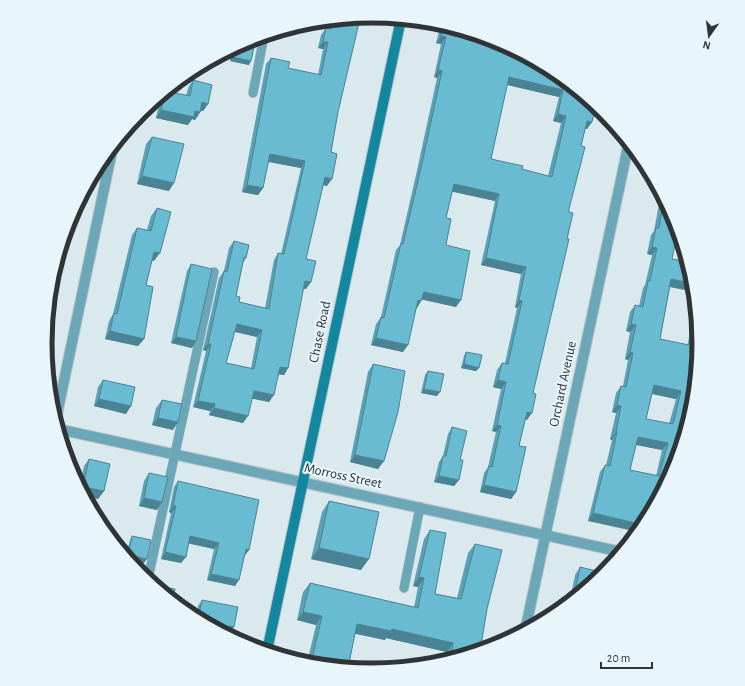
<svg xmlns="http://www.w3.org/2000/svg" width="745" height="686" font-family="'Alegreya Sans',sans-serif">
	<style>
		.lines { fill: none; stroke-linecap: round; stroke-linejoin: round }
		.lane-casing { stroke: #b8c5c9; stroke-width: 10 }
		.street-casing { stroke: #b8c5c9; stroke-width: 12 }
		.secondary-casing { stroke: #b8c5c9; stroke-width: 12 }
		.lane { stroke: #6ca7b8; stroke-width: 9 }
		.street { stroke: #6ca7b8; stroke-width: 10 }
		.secondary { stroke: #1387a0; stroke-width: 10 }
		.wall { fill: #5aa1b5; fill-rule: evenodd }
		.shaded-wall { fill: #4a8393 }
		.building { fill: #69bbd2; stroke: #4a8393; fill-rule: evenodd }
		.labels { text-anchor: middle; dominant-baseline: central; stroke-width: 4; stroke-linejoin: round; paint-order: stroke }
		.street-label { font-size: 14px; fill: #2f3537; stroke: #e8f6fb }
		.rim { fill: none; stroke: #2f3537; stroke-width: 5 }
	</style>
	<rect width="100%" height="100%" fill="#dae9ee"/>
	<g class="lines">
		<g class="lane-casing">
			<g id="lane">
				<path d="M 253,93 L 264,36"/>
				<path d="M 148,579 L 214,272"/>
				<path d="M 404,588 L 420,507"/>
			</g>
		</g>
		<g class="street-casing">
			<g id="street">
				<path d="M 56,419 L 113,146"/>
				<path d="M 58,429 L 622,552"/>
				<path d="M 525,631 L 629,142"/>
			</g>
		</g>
		<g class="secondary-casing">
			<path id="secondary" d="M 267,651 L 401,19"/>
		</g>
		<use href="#lane" class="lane"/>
		<use href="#street" class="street"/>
		<use href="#secondary" class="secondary"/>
	</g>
	<g class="wall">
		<path d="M 341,19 L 338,112 L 331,152 L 327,186 L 323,185 L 306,259 L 306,289 L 303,288 L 288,368 L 284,375 L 279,374 L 269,402 L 252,398 L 243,423 L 209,415 L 210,411 L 193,407 L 206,351 L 203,350 L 219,278 L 224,271 L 229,248 L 234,241 L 246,258 L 243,263 L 236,296 L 239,302 L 265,308 L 274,260 L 278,253 L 281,254 L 301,168 L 268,162 L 263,188 L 258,195 L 242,192 L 266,64 L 271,58 L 288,68 L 318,75 L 323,49 L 318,48 L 321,35 L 326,28 L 328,28 L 329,24 L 332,20 ZM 235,332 L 257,337 L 251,368 L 226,363 Z"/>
		<path d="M 441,24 L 498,41 L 554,71 L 592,122 L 587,129 L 585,129 L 581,146 L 569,209 L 567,239 L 527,420 L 525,420 L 519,446 L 516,492 L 511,499 L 480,492 L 484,473 L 488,467 L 496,432 L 492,431 L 501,389 L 493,387 L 497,370 L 502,363 L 505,363 L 517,308 L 515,307 L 521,274 L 481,265 L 495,201 L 452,191 L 446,218 L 446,245 L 456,307 L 422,299 L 417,308 L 416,308 L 403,352 L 371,345 L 376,324 L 381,317 L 396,250 L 400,245 L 416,175 L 437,78 L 434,77 L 441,44 L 436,43 ZM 507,85 L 559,97 L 553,121 L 561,123 L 548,176 L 522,169 L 491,159 Z"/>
		<path d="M 248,41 L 249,65 L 230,61 L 232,49 Z"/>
		<path d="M 193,80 L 208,104 L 203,111 L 201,111 L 195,120 L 192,119 L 188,125 L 156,118 L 160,99 L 163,94 L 166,91 L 186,96 L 188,88 Z"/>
		<path d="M 152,137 L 169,191 L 137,184 L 146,144 Z"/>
		<path d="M 661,193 L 675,218 L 672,259 L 695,292 L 670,287 L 660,339 L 687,345 L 688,343 L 695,301 L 700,343 L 675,468 L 658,499 L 655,499 L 588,521 L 600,472 L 605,465 L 606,465 L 612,440 L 610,439 L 616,413 L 612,412 L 616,393 L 621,386 L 623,386 L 628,360 L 625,359 L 630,332 L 626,331 L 630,312 L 635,305 L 639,306 L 643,288 L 645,285 L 652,255 L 647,254 L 651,235 L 654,231 ZM 652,394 L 676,399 L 669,424 L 646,419 ZM 636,445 L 662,450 L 656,476 L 630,470 Z"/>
		<path d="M 157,208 L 154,261 L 152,260 L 146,285 L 144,339 L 138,346 L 105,339 L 109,321 L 113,314 L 132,235 L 137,228 L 147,230 L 151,216 Z"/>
		<path d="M 191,264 L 196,341 L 192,348 L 171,343 L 187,271 Z"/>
		<path d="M 466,352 L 479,368 L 476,371 L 461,368 L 464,356 Z"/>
		<path d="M 373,364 L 378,469 L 350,462 L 368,372 Z"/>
		<path d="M 428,371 L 437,396 L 421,393 L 425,375 Z"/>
		<path d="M 103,380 L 126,414 L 94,406 L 98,387 Z"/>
		<path d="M 162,400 L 173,430 L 152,425 L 156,408 Z"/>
		<path d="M 452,427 L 459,480 L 454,486 L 434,482 L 439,462 L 443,456 L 448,434 Z"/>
		<path d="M 89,459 L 104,491 L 98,499 L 85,496 L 80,485 L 84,466 Z"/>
		<path d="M 149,473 L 157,510 L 139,506 L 144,481 Z"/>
		<path d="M 178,481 L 249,550 L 245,555 L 235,586 L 207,580 L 214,549 L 189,543 L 181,563 L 161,559 L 171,513 L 169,512 L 174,487 Z"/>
		<path d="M 329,501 L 361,570 L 311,559 L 322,512 Z"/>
		<path d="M 430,530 L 435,594 L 457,598 L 468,553 L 475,544 L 487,609 L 480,651 L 449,660 L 445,659 L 447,652 L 386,638 L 385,640 L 355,633 L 348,668 L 307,663 L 316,625 L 297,620 L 303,592 L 310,583 L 414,607 L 418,587 L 413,586 L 424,539 Z"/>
		<path d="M 132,536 L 144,563 L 129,560 L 126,556 L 130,540 Z"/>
		<path d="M 580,567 L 604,574 L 576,597 L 576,596 L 571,595 L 575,575 Z"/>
		<path d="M 202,600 L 230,634 L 228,633 L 227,634 L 196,617 L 198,606 Z"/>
	</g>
	<g class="shaded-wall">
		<path d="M 441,36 L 446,37 L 441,44 L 436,43 Z"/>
		<path d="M 323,42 L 328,42 L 323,49 L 318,48 Z"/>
		<path d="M 232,57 L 251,61 L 249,65 L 230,61 Z"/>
		<path d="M 192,70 L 198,72 L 192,79 L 183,77 Z"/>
		<path d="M 438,70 L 442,71 L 437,78 L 434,77 Z"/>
		<path d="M 509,77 L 563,90 L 559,97 L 504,84 Z"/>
		<path d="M 202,102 L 208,104 L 203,111 L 197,110 Z"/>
		<path d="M 161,110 L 195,111 L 200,112 L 195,120 L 192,119 L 188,125 L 156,118 Z"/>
		<path d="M 558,114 L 566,116 L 561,123 L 553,121 Z"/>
		<path d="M 587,121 L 592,122 L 587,129 L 582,128 Z"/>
		<path d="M 270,154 L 305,161 L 301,168 L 265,161 Z"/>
		<path d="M 142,176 L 174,183 L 169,191 L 137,184 Z"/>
		<path d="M 325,177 L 332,179 L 327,186 L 320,184 Z"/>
		<path d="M 454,184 L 499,194 L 495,201 L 449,191 Z"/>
		<path d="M 247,185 L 263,188 L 258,195 L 242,192 Z"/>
		<path d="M 652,247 L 657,248 L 652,255 L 647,254 Z"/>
		<path d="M 154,252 L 160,253 L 154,261 L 149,259 Z"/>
		<path d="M 486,258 L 526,267 L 521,274 L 481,265 Z"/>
		<path d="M 671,279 L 694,284 L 695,292 L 666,286 Z"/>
		<path d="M 305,281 L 311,282 L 306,289 L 300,288 Z"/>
		<path d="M 424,292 L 461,300 L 456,307 L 419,299 Z"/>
		<path d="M 418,300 L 421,301 L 417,308 L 413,307 Z"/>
		<path d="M 519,300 L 522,301 L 517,308 L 515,307 Z"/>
		<path d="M 237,324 L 262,330 L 257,337 L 232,331 Z"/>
		<path d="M 631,324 L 636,325 L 630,332 L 626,331 Z"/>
		<path d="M 110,331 L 144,339 L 138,346 L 105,339 Z"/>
		<path d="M 176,337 L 196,341 L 192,348 L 171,343 Z"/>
		<path d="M 376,338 L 408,345 L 403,352 L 371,345 Z"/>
		<path d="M 208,344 L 211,344 L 206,351 L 203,350 Z"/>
		<path d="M 630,352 L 633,353 L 628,360 L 625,359 Z"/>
		<path d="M 464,364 L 479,368 L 476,371 L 461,368 Z"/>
		<path d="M 280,367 L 288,368 L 284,375 L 276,374 Z"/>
		<path d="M 498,380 L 506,382 L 501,389 L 493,387 Z"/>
		<path d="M 654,385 L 681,391 L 676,399 L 648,393 Z"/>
		<path d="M 424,389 L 440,392 L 437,396 L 421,393 Z"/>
		<path d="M 254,391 L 274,395 L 269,402 L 249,398 Z"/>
		<path d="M 99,399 L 131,406 L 126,414 L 94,406 Z"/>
		<path d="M 198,401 L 215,404 L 210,411 L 193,407 Z"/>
		<path d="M 617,405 L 621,406 L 616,413 L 612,412 Z"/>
		<path d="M 214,408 L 248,416 L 243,423 L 209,415 Z"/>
		<path d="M 527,412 L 532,413 L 527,420 L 522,419 Z"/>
		<path d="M 158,418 L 178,422 L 173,430 L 152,425 Z"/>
		<path d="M 497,425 L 501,426 L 496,432 L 492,431 Z"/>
		<path d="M 616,432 L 617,432 L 612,440 L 610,439 Z"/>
		<path d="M 638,437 L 668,443 L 662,450 L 632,444 Z"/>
		<path d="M 355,455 L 384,461 L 378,469 L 350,462 Z"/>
		<path d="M 439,476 L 459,480 L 454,486 L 434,482 Z"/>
		<path d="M 484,485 L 516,492 L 511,499 L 480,492 Z"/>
		<path d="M 83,487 L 104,491 L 98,499 L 85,496 L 81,489 Z"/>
		<path d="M 657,491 L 662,492 L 658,499 L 652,498 Z"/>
		<path d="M 144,498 L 162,502 L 157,510 L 139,506 Z"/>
		<path d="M 173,506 L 176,506 L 171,513 L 169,512 Z"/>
		<path d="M 593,513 L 644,525 L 638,532 L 588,521 Z"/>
		<path d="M 190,536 L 219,543 L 214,549 L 186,543 Z"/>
		<path d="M 319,548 L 369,559 L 361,570 L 311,559 Z"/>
		<path d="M 246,549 L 249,550 L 244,556 Z"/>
		<path d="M 165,552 L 186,557 L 181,563 L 161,559 Z"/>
		<path d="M 128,555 L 147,559 L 144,563 L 129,560 L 127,557 Z"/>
		<path d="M 211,574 L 239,580 L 235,586 L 207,580 Z"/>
		<path d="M 419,577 L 424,578 L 418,587 L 413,586 Z"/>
		<path d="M 576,587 L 581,588 L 576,596 L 571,595 Z"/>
		<path d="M 303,612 L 322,616 L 316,625 L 297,620 Z"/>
		<path d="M 357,624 L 392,629 L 453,643 L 447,652 L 386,638 L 385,640 L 351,633 Z"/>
		<path d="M 229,626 L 234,627 L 230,634 L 225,633 Z"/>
		<path d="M 452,650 L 469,654 L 449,660 L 445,659 Z"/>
	</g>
	<g class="building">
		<path d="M 341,19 L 359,23 L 338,112 L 331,152 L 337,154 L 332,179 L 325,177 L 306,259 L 316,261 L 311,282 L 305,281 L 288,368 L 280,367 L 274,395 L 254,391 L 248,416 L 214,408 L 215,404 L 198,401 L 211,344 L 208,344 L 224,271 L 227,272 L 234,241 L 249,245 L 246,258 L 244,257 L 236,296 L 240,297 L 239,302 L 269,309 L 278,253 L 284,254 L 305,161 L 270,154 L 263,188 L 247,185 L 271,58 L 290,62 L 288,68 L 321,75 L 328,42 L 323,42 L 326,28 L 331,29 L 333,20 ZM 237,324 L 262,330 L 254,369 L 226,363 Z"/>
		<path d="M 444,25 L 498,41 L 554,71 L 596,105 L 592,122 L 587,121 L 581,146 L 585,147 L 569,209 L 569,212 L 573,213 L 567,239 L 569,239 L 533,393 L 536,394 L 532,413 L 527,412 L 519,446 L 526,447 L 516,492 L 484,485 L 489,466 L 492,467 L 501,426 L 497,425 L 506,382 L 498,380 L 502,363 L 508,364 L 522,301 L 519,300 L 526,267 L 486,258 L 499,194 L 454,184 L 446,218 L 451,219 L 446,245 L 470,251 L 461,300 L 424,292 L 421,301 L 418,300 L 408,345 L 376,338 L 381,317 L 384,318 L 401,243 L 403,244 L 421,168 L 442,71 L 438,70 L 446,37 L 441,36 ZM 509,77 L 563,90 L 558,114 L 566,116 L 552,177 L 522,169 L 523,166 L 491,159 Z"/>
		<path d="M 256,38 L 251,61 L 232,57 L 234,48 L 248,41 Z"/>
		<path d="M 198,67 L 198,72 L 192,70 Z"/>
		<path d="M 193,80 L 212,85 L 208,104 L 202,102 L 200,112 L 195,111 L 194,117 L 161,110 L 165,93 L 166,91 L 190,96 Z"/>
		<path d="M 152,137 L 184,144 L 174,183 L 142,176 Z"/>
		<path d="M 664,198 L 675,218 L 678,230 L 672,259 L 688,262 L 693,279 L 694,284 L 671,279 L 660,339 L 689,345 L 690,339 L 692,340 L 697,314 L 700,343 L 693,407 L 675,468 L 662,492 L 657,491 L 653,509 L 644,525 L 593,513 L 605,465 L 610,466 L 617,432 L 616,432 L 621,406 L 617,405 L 621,386 L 626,387 L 633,353 L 630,352 L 636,325 L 631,324 L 635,305 L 643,307 L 648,281 L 650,281 L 657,248 L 652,247 L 656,228 L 659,228 ZM 654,385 L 681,391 L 673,424 L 646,419 ZM 638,437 L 668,443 L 659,476 L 630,470 Z"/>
		<path d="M 157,208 L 171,212 L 160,253 L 154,252 L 146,285 L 153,287 L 144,339 L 110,331 L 114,313 L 117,314 L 137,228 L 151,231 Z"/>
		<path d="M 58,260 L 54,277 L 52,277 Z"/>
		<path d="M 191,264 L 212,269 L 196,341 L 176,337 Z"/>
		<path d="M 466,352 L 482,355 L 479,368 L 464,364 Z"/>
		<path d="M 373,364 L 405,371 L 398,412 L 384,461 L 355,455 Z"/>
		<path d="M 428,371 L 444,374 L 440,392 L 424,389 Z"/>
		<path d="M 103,380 L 135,387 L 131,406 L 99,399 Z"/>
		<path d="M 162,400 L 182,404 L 178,422 L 158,418 Z"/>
		<path d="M 452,427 L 467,431 L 460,460 L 463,460 L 459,480 L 439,476 L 443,456 L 446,456 Z"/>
		<path d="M 89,459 L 110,464 L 104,491 L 83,487 Z"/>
		<path d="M 149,473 L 168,477 L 162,502 L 144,498 Z"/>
		<path d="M 178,481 L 259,500 L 249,550 L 246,549 L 239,580 L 211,574 L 219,543 L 190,536 L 186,557 L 165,552 L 176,506 L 173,506 Z"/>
		<path d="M 329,501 L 379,512 L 369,559 L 319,548 Z"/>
		<path d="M 430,530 L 446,533 L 435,594 L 461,599 L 475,544 L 502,550 L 487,609 L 480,651 L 469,654 L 452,650 L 453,643 L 392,629 L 391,631 L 357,624 L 348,668 L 311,664 L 322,616 L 303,612 L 310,583 L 418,608 L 424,578 L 419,577 Z"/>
		<path d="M 132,536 L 151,540 L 147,559 L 128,555 Z"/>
		<path d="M 580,567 L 605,573 L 580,594 L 581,588 L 576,587 Z"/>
		<path d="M 160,586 L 175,589 L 173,600 L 159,589 Z"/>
		<path d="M 202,600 L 238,607 L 234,627 L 229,626 L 227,634 L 198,619 Z"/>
	</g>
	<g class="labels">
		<g class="street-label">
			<text transform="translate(320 332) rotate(-78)">Chase Road</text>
			<text transform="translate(563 384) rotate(-78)">Orchard Avenue</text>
			<text transform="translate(343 476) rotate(12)">Morross Street</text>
		</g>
	</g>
	<path d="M0 0H745V686H0ZM52 343a320 320 0 1 1 640 0a320 320 0 1 1-640 0Z" fill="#e8f6fb" fill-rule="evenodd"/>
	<path class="rim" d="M52 343a320 320 0 1 1 640 0a320 320 0 1 1-640 0Z"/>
	<g transform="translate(709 36) rotate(194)" stroke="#e8f6fb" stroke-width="3" paint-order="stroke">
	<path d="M0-3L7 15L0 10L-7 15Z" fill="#2f3537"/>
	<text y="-6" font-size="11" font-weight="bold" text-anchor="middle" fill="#2f3537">N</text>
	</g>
	<path d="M601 662v6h51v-6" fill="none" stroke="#2f3537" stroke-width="2"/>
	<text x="607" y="662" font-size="12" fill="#2f3537" stroke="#e8f6fb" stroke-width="3" paint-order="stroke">20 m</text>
</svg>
